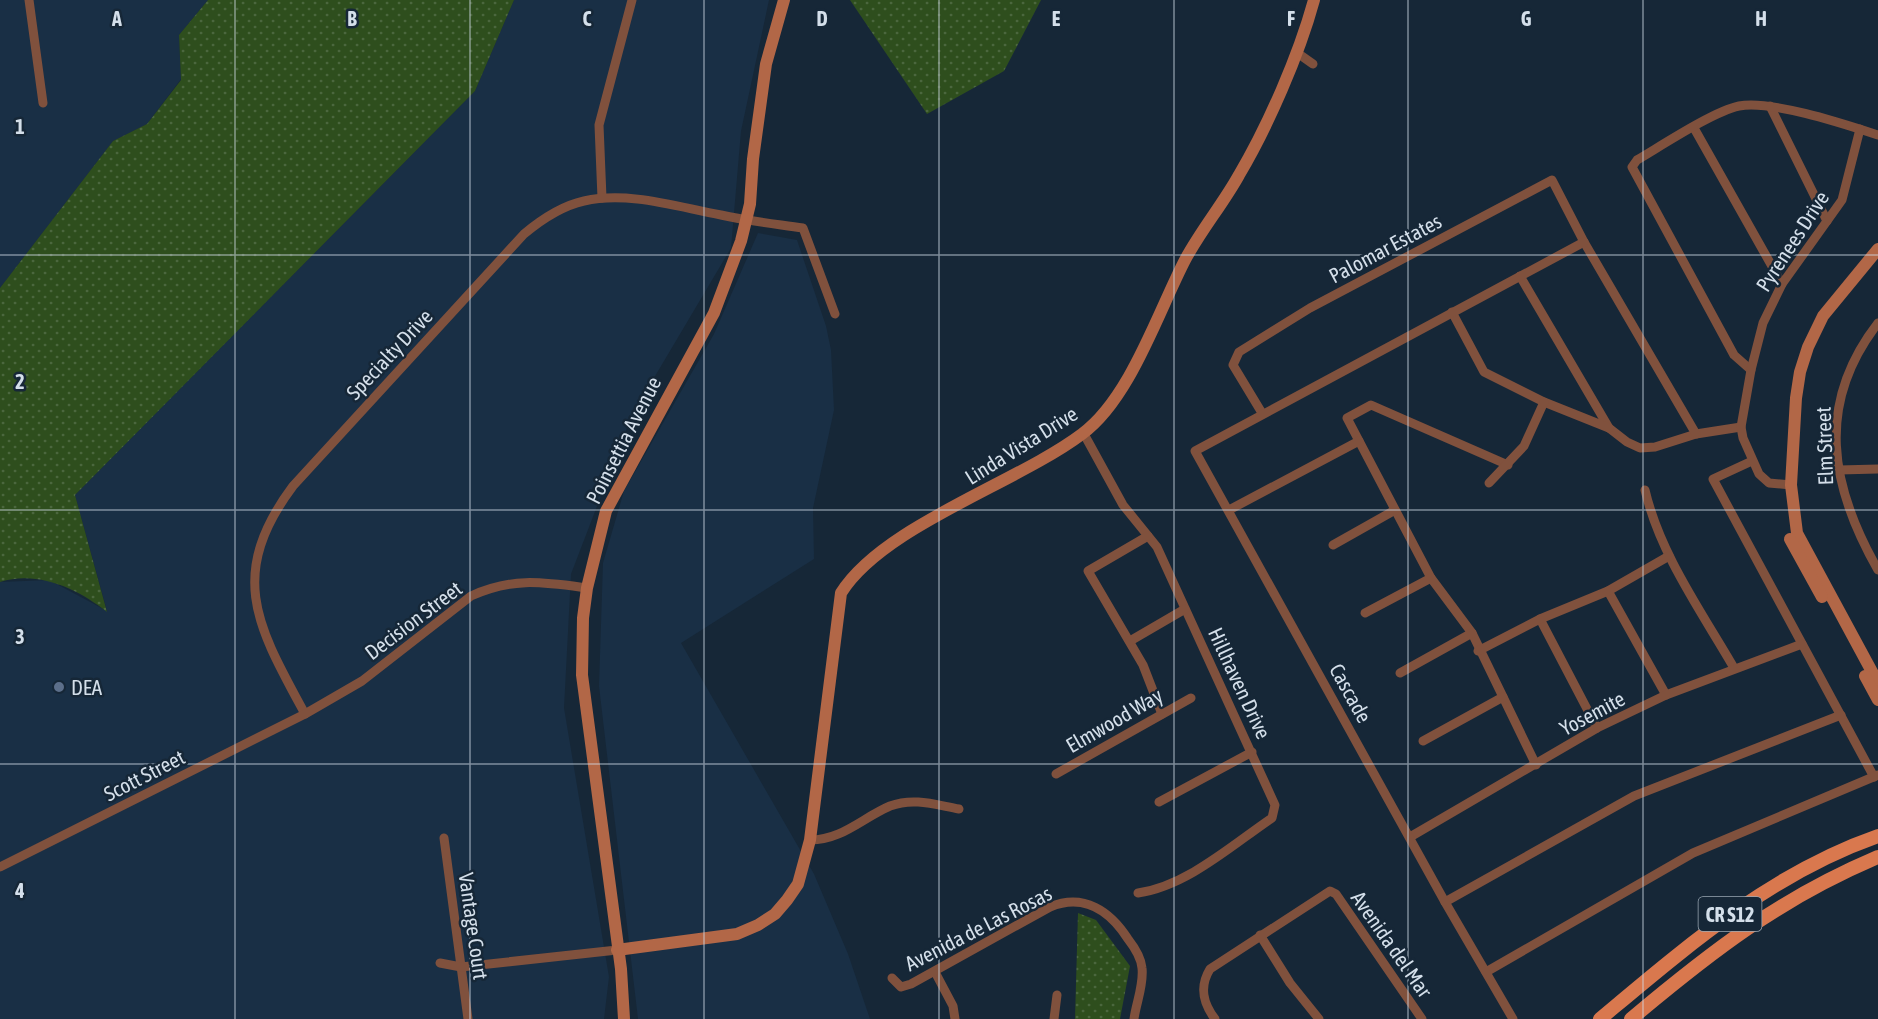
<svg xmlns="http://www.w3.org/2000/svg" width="1878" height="1019" font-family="'Asap Condensed',sans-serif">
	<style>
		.built { fill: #192f45 }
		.grass { fill: url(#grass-dots) }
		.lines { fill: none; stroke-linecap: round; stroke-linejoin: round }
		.street { stroke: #80513d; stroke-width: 9 }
		.secondary { stroke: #b26747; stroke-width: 12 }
		.primary { stroke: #d9784e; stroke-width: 14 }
		.grid { fill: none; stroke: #d4dfea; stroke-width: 1.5; stroke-opacity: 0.55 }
		.service-dot { fill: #5c6f8a; stroke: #162737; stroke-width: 2 }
		.labels { text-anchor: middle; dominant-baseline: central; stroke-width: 5; stroke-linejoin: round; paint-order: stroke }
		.shield { fill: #162737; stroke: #9ba8b4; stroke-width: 1.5 }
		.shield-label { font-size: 20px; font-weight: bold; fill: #d4dfea }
		.street-label { font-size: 21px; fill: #d4dfea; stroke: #162737 }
		.poi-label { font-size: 21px; fill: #d4dfea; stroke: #162737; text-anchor: start }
		.grid-label { font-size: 20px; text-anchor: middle; font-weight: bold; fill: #d4dfea; stroke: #162737; stroke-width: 5; stroke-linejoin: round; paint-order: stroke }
	</style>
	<defs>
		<pattern id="grass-dots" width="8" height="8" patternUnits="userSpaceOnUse" patternTransform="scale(1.5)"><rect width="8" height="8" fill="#2e4e1d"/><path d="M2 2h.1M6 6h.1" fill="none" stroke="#4b673e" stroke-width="1.8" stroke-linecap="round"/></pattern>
	</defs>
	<rect width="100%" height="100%" fill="#162737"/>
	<g class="built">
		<path d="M 0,0 L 208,0 L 179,35 L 181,79 L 147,124 L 113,141 L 0,288 Z"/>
		<path d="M 514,0 L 769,0 L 741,131 L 731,248 L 632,415 L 571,574 L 564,708 L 609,977 L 604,1019 L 0,1019 L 0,582 L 49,580 L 107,611 L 75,495 L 475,91 Z"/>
		<path d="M 758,233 L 797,240 L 826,326 L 831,350 L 834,410 L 813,508 L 814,559 L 681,643 L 814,874 L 848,954 L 870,1019 L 638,1019 L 599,686 L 603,563 L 624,491 L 714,334 Z"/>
	</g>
	<g class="grass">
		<path d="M 208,0 L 514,0 L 475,91 L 75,495 L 107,612 C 78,589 38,570 0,582 L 0,288 L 113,141 L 147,124 L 181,80 L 179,35 Z"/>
		<path d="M 850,0 L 1041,0 L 1004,71 L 927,114 Z"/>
		<path d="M 1078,913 L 1096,920 L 1130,966 L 1120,1019 L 1075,1019 Z"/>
	</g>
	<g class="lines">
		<g class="street">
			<path d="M 29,0 L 43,103"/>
			<path d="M 1296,52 L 1313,64"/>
			<path d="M 1770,106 L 1827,221"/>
			<path d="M 1694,128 L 1782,284"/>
			<path d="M 602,198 L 599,125 L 632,0"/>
			<path d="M 1520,276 L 1609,428 L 1627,442 L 1640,448 L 1655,447 L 1696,434 L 1741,427"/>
			<path d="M 1452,312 L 1484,372 L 1544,402 L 1609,428"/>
			<path d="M 1878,323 C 1815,404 1830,486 1878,570"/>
			<path d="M 1751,370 L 1734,355 L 1632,167 L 1637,160 C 1661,146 1714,111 1739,106 C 1772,100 1844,124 1878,135"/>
			<path d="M 1262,413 L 1233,365 L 1239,352 L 1310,308 L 1552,180 L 1584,242 L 1696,434"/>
			<path d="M 1084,434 L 1123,505 L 1157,547 L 1275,805 L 1272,818 C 1232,845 1187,886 1138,893"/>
			<path d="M 1752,461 L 1713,479 L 1874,777"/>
			<path d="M 1508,465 L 1371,405 L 1347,418 L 1431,578 L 1472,633 L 1536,765"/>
			<path d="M 1839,470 L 1878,469"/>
			<path d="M 1489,483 L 1524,446 L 1544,402"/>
			<path d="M 1791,485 L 1769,483 L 1759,474 L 1743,438 L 1741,427 L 1751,370 L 1763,323 L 1782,284 L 1842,200 L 1860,129"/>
			<path d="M 1645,490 C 1660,554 1701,611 1734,668"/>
			<path d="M 1229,510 L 1359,441"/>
			<path d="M 1148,536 L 1088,571 L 1143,665 L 1162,714"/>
			<path d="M 1333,545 L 1395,510"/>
			<path d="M 1608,591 L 1666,695"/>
			<path d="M 1365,613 L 1431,578"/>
			<path d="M 1540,619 L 1597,728"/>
			<path d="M 1130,641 L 1185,609"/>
			<path d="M 1478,651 L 1540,619 L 1608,591 L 1669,556"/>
			<path d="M 1400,673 L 1472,633"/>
			<path d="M 305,714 C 258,627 226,576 293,486 L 524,234 C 542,219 561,206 584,201 C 629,191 677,207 721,215 C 748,221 776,224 803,228 L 835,314"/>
			<path d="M 1423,741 L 1503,697"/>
			<path d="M 1056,774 L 1191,698"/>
			<path d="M 1159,802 L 1252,752"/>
			<path d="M 1410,837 L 1597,728 L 1666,695 L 1802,644"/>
			<path d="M 444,838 L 468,1019"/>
			<path d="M 810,840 C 842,840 862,818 890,806 C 914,797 936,805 959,809"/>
			<path d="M 0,867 L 305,714 L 362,681 L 471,596 C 513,577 542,582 587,588"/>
			<path d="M 1445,902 L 1634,796 L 1841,715"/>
			<path d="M 1260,935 L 1290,983 L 1319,1019"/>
			<path d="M 440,963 L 461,967 L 617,950"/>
			<path d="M 935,972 L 953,1006 L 955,1019"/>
			<path d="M 1486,972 L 1693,853 L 1878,775"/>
			<path d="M 892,978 L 901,987 L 911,984 L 1050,907 C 1084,893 1110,911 1128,939 C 1135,948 1141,957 1142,968 C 1144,985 1136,1003 1134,1019"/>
			<path d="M 1054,1019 L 1057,995"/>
			<path d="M 1215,1019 C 1203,1003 1199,987 1210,969 L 1330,891 L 1336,894 L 1422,1019"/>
			<path d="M 1513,1019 L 1445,902 L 1195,451 L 1584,242"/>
		</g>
		<g class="secondary">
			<path d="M 1878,249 L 1823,316 L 1808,347 L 1800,372 L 1796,398 L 1791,485 L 1797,533 L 1878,683"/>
			<path d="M 1790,539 L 1822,597"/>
			<path d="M 1865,676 L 1878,700"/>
			<path d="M 617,950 L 737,934 L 758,925 L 775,914 L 787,900 L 798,884 L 810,840 L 841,593 C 883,526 1017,483 1082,434 C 1130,399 1158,312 1185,260 C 1201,230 1223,204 1239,175 C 1268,126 1299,55 1314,0"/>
			<path d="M 624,1019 L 621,969 L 582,675 L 583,618 L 587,588 L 606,511 L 714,313 L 741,241 L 750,204 L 753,159 L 766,64 L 784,0"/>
		</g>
		<g class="primary">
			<path d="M 1600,1019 C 1685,948 1771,873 1878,836"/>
			<path d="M 1631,1019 C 1712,951 1779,899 1878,857"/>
		</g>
	</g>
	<path class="grid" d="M 235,0 L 235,1019M 470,0 L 470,1019M 704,0 L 704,1019M 939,0 L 939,1019M 1174,0 L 1174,1019M 1408,0 L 1408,1019M 1643,0 L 1643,1019M 0,255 L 1878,255M 0,510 L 1878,510M 0,764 L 1878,764"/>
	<circle class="service-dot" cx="59" cy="687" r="6"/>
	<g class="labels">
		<rect class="shield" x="1698.5" y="897" width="63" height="34" rx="4.5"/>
		<g class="shield-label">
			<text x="1730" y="914">CR S12</text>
		</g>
		<g class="street-label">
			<text transform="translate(1792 241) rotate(-57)">Pyrenees Drive</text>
			<text transform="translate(1385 248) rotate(-28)">Palomar Estates</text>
			<text transform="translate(389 354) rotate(-47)">Specialty Drive</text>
			<text transform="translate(623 440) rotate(-63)">Poinsettia Avenue</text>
			<text transform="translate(1021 445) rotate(-32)">Linda Vista Drive</text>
			<text transform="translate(1824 446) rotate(-92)">Elm Street</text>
			<text transform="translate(413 620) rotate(-37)">Decision Street</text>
			<text transform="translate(1240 683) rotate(65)">Hillhaven Drive</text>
			<text transform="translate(1351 693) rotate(61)">Cascade</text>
			<text transform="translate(1592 713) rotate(-28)">Yosemite</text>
			<text transform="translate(1114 720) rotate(-30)">Elmwood Way</text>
			<text transform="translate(144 775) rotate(-27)">Scott Street</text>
			<text transform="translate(474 926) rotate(82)">Vantage Court</text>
			<text transform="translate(978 928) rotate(-27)">Avenida de Las Rosas</text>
			<text transform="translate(1392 944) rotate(55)">Avenida del Mar</text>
		</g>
		<g class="poi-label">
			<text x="71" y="687">DEA</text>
		</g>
	</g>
	<g class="grid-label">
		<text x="117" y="26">A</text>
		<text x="352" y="26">B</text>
		<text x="587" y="26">C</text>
		<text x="822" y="26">D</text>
		<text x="1056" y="26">E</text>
		<text x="1291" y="26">F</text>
		<text x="1526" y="26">G</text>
		<text x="1761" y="26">H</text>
		<text x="20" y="134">1</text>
		<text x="20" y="389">2</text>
		<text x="20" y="644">3</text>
		<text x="20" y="898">4</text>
	</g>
</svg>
